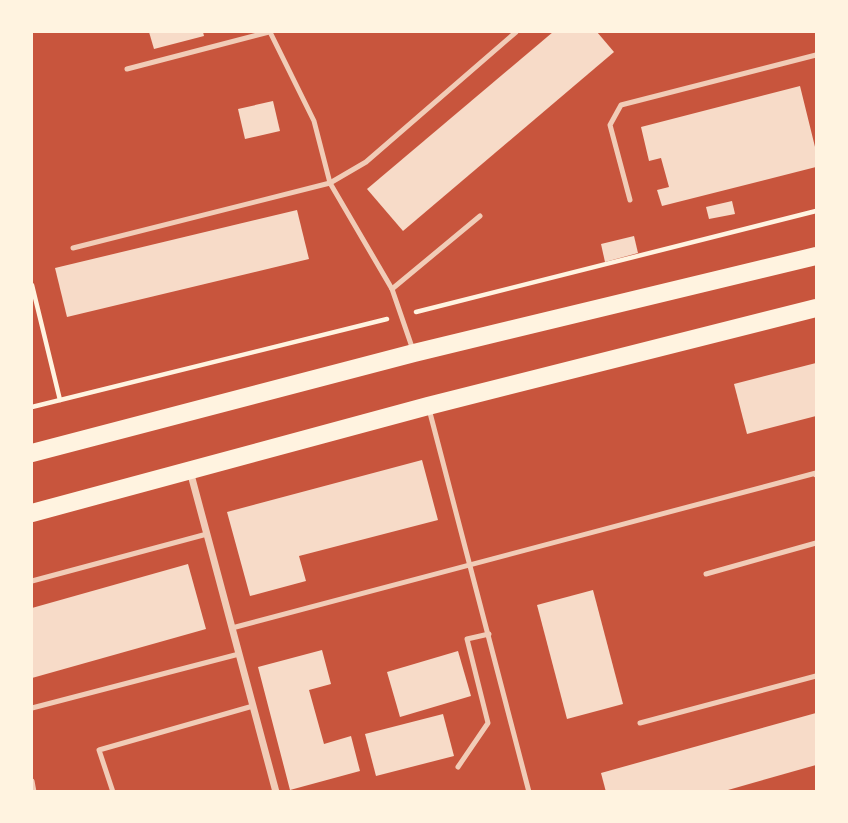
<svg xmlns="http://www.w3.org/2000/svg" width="848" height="823" font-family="'PT Sans',sans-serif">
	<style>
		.building { fill: #f7dbc8 }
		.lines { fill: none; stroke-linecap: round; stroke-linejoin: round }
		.path { stroke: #fff3e0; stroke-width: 4.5 }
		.service { stroke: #f1ccb7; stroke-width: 5 }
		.minor { stroke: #f1ccb7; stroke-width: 7 }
		.primary { stroke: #fff3e0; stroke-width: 18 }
	</style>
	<rect width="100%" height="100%" fill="#c8553d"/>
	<g class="building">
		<path d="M 149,32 L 203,32 L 204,36 L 154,49 Z"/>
		<path d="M 553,32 L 597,32 L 614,52 L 403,231 L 367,189 Z"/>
		<path d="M 800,86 L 816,151 L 816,167 L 662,206 L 657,190 L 669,187 L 661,158 L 649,161 L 641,127 Z"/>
		<path d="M 273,101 L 280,131 L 245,139 L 238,109 Z"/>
		<path d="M 732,201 L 735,214 L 709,219 L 706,207 Z"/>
		<path d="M 297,210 L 309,259 L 67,317 L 55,268 Z"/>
		<path d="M 634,236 L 638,253 L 605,262 L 601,244 Z"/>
		<path d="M 816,363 L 816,416 L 747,434 L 734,384 Z"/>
		<path d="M 422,460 L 438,520 L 299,556 L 306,581 L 250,596 L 227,512 Z"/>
		<path d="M 188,564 L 206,629 L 32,678 L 32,608 Z"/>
		<path d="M 593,590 L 623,704 L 567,719 L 537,605 Z"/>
		<path d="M 322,650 L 331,684 L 309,690 L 324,744 L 351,736 L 360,771 L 290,790 L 258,667 Z"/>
		<path d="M 458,651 L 471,696 L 400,717 L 387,672 Z"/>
		<path d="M 816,713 L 816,765 L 721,792 L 606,792 L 601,773 Z"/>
		<path d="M 443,714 L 454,756 L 376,776 L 365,734 Z"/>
	</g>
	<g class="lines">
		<g class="path">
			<path d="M 32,285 L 60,400"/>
			<path d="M 416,312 L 816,211"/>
			<path d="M 32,407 L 387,319"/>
		</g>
		<g class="service">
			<path d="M 270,32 L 314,121 L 330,183 L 392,289 L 413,350"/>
			<path d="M 127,69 L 269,32"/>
			<path d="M 630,200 L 610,125 L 621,105 L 816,55"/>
			<path d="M 73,248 L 330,183 L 366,162 L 516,32"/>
			<path d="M 392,289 L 480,216"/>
			<path d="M 429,409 L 529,792"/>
			<path d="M 706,574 L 816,543"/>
			<path d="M 32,581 L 207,534"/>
			<path d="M 232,628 L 816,473 L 816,475"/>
			<path d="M 32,708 L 239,654"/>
			<path d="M 640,723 L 816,676"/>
			<path d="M 458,767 L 488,723 L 467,639 L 489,634"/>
			<path d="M 32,781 L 34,792"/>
			<path d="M 113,792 L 99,750 L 253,706"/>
		</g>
		<path class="minor" d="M 190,471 L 276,792"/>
		<g class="primary">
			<path d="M 32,453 L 414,353 L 816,256"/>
			<path d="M 32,513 L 428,406 L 816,308"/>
		</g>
	</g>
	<rect width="848" height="823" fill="none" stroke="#fff3e0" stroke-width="66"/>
</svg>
